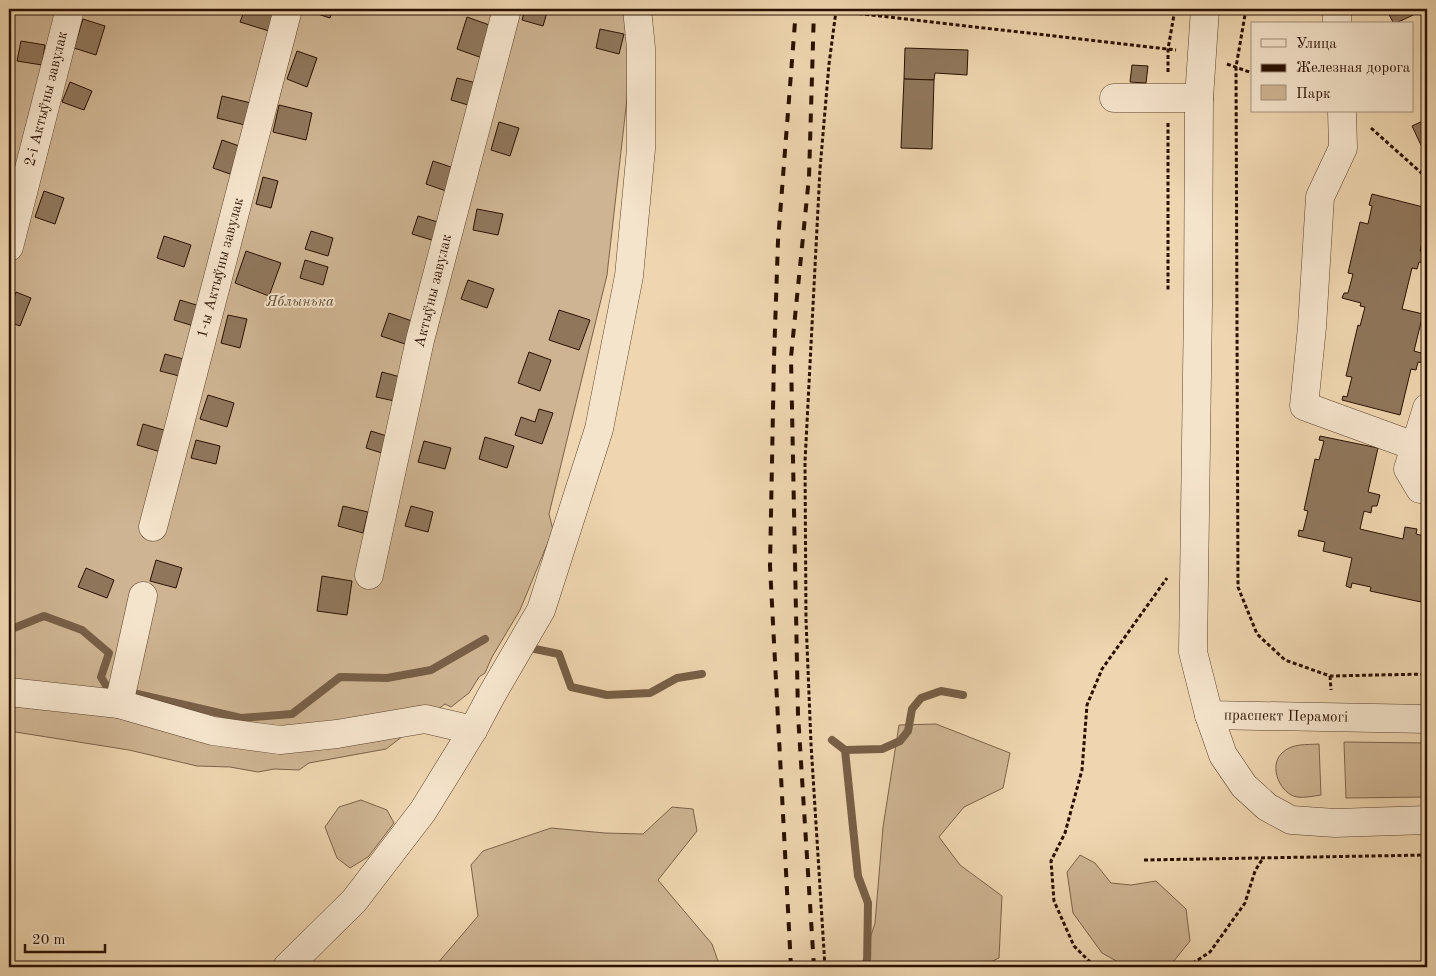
<svg xmlns="http://www.w3.org/2000/svg" width="1436" height="976" font-family="'Old Standard TT',serif">
	<style>
		.green { fill: #ceb492; stroke: #7c6249 }
		.lines { fill: none; stroke-linecap: round; stroke-linejoin: round }
		.stream { stroke: #785f46; stroke-width: 8 }
		.building { fill: #90775c; stroke: #2a1000 }
		.minor-casing { stroke: #5b422c; stroke-width: 29 }
		.path { stroke: #2a1000; stroke-width: 3; stroke-dasharray: 4 2.5; stroke-linecap: butt }
		.minor { stroke: #f5e4cc; stroke-width: 28 }
		.rail { stroke: #2a1000; stroke-width: 4; stroke-dasharray: 9 9; stroke-linecap: butt }
		.labels { text-anchor: middle; dominant-baseline: central; stroke-width: 4; stroke-linejoin: round; paint-order: stroke }
		.street-label { font-size: 15px; fill: #2a1000; stroke: #f5e4cc }
		.park-label { font-size: 15px; font-style: italic; fill: #634933; stroke: #f5e4cc }
	</style>
	<rect width="100%" height="100%" fill="#efd6b0"/>
	<filter id="stains"><feTurbulence type="fractalNoise" baseFrequency=".004" numOctaves="4"/><feColorMatrix values="0 0 0 0 .2 0 0 0 0 .09 0 0 0 0 .02 0 0 0 .5 -.17"/></filter>
	<radialGradient id="worn" r=".72"><stop offset=".6" stop-color="#630" stop-opacity="0"/><stop offset="1" stop-color="#630" stop-opacity=".3"/></radialGradient>
	<g class="green">
		<path d="M 9,9 L 623,9 L 631,63 L 607,275 L 549,514 L 553,530 L 520,610 L 492,657 L 485,673 L 479,677 L 469,693 L 451,707 L 445,704 L 386,749 L 309,763 L 299,770 L 274,769 L 258,772 L 230,767 L 197,766 L 129,750 L 9,731 Z"/>
		<path d="M 936,724 L 1010,753 L 1003,788 L 964,807 L 939,837 L 960,865 L 1002,896 L 999,958 L 980,967 L 861,967 L 875,923 L 883,827 L 899,725 Z"/>
		<path d="M 1344,742 L 1427,743 L 1427,797 L 1346,798 Z"/>
		<path d="M 1319,744 L 1321,795 C 1314,796 1304,798 1297,797 C 1280,794 1268,766 1282,753 C 1292,743 1306,745 1319,744 Z"/>
		<path d="M 361,800 L 387,810 L 394,823 L 368,857 L 350,868 L 337,858 L 325,827 L 339,807 Z"/>
		<path d="M 672,807 L 693,809 L 697,831 L 658,880 L 712,944 L 720,967 L 437,967 L 437,964 L 478,916 L 471,865 L 483,851 L 551,828 L 605,833 L 643,834 Z"/>
		<path d="M 1080,855 L 1095,863 L 1111,883 L 1131,885 L 1156,881 L 1186,909 L 1190,941 L 1173,962 L 1155,967 L 1127,967 L 1102,953 L 1073,913 L 1067,872 Z"/>
	</g>
	<g class="lines">
		<g class="stream">
			<path d="M 9,630 L 44,616 L 82,630 L 109,653 L 101,677 L 107,687 L 241,718 L 292,714 L 340,677 L 387,678 L 431,670 L 485,639"/>
			<path d="M 535,649 L 559,654 L 571,687 L 607,695 L 650,693 L 677,678 L 702,674"/>
			<path d="M 832,740 L 845,750 L 882,749 L 900,741 L 908,731 L 912,709 L 921,698 L 941,691 L 963,695"/>
			<path d="M 845,750 L 858,876 L 868,903 L 867,967"/>
		</g>
	</g>
	<g class="building">
		<path d="M 245,9 L 275,9 L 269,31 L 240,22 Z"/>
		<path d="M 302,9 L 333,9 L 330,18 Z"/>
		<path d="M 525,9 L 548,9 L 543,26 L 522,20 Z"/>
		<path d="M 1386,9 L 1426,9 L 1394,24 Z"/>
		<path d="M 467,17 L 495,27 L 485,59 L 457,49 Z"/>
		<path d="M 83,19 L 105,26 L 96,55 L 74,48 Z"/>
		<path d="M 600,29 L 624,34 L 619,54 L 596,48 Z"/>
		<path d="M 21,41 L 45,45 L 42,65 L 17,61 Z"/>
		<path d="M 905,48 L 968,50 L 967,75 L 935,73 L 934,80 L 904,79 Z"/>
		<path d="M 297,51 L 317,58 L 307,87 L 287,79 Z"/>
		<path d="M 1132,65 L 1148,66 L 1146,83 L 1130,82 Z"/>
		<path d="M 457,78 L 480,84 L 475,107 L 451,100 Z"/>
		<path d="M 904,79 L 934,80 L 932,149 L 901,148 Z"/>
		<path d="M 70,82 L 92,91 L 84,110 L 62,102 Z"/>
		<path d="M 222,96 L 251,103 L 245,125 L 217,118 Z"/>
		<path d="M 279,105 L 312,113 L 306,140 L 273,132 Z"/>
		<path d="M 1427,119 L 1427,158 L 1412,126 Z"/>
		<path d="M 499,122 L 519,128 L 510,156 L 491,150 Z"/>
		<path d="M 222,140 L 242,147 L 233,175 L 213,168 Z"/>
		<path d="M 433,161 L 457,169 L 449,192 L 426,184 Z"/>
		<path d="M 263,177 L 278,181 L 271,208 L 256,204 Z"/>
		<path d="M 44,191 L 64,198 L 55,224 L 35,217 Z"/>
		<path d="M 1372,194 L 1427,208 L 1427,219 L 1420,251 L 1427,253 L 1425,258 L 1424,263 L 1419,262 L 1417,269 L 1412,268 L 1402,309 L 1423,314 L 1414,351 L 1425,354 L 1423,363 L 1418,362 L 1416,370 L 1411,369 L 1400,415 L 1342,400 L 1343,396 L 1347,397 L 1352,377 L 1346,376 L 1358,325 L 1360,326 L 1365,307 L 1360,306 L 1361,303 L 1342,298 L 1344,293 L 1348,293 L 1353,274 L 1348,273 L 1360,222 L 1368,224 L 1372,206 L 1369,205 Z"/>
		<path d="M 477,209 L 503,214 L 498,235 L 473,230 Z"/>
		<path d="M 418,216 L 441,223 L 435,241 L 412,234 Z"/>
		<path d="M 311,231 L 333,238 L 328,256 L 305,249 Z"/>
		<path d="M 164,236 L 191,245 L 184,267 L 157,258 Z"/>
		<path d="M 246,251 L 281,263 L 269,296 L 235,283 Z"/>
		<path d="M 305,260 L 328,267 L 323,285 L 300,278 Z"/>
		<path d="M 468,280 L 494,289 L 487,308 L 461,299 Z"/>
		<path d="M 16,292 L 31,298 L 20,326 L 9,322 L 9,311 Z"/>
		<path d="M 180,300 L 203,307 L 197,327 L 174,320 Z"/>
		<path d="M 559,310 L 590,320 L 579,350 L 549,340 Z"/>
		<path d="M 389,313 L 412,321 L 405,344 L 381,336 Z"/>
		<path d="M 228,315 L 247,319 L 240,348 L 221,343 Z"/>
		<path d="M 529,352 L 551,360 L 540,391 L 518,383 Z"/>
		<path d="M 165,354 L 187,360 L 183,377 L 160,371 Z"/>
		<path d="M 382,372 L 404,378 L 399,402 L 376,397 Z"/>
		<path d="M 208,395 L 234,403 L 227,427 L 200,419 Z"/>
		<path d="M 539,409 L 553,413 L 542,444 L 515,435 L 521,417 L 535,422 Z"/>
		<path d="M 143,424 L 167,431 L 161,452 L 137,445 Z"/>
		<path d="M 371,431 L 390,437 L 385,454 L 366,448 Z"/>
		<path d="M 1320,436 L 1378,448 L 1368,492 L 1380,495 L 1377,506 L 1372,506 L 1371,513 L 1364,511 L 1360,529 L 1403,539 L 1405,527 L 1417,529 L 1416,534 L 1424,536 L 1422,543 L 1427,544 L 1427,599 L 1422,598 L 1421,602 L 1370,591 L 1371,587 L 1352,583 L 1351,588 L 1346,586 L 1352,558 L 1323,551 L 1325,542 L 1298,536 L 1299,530 L 1303,531 L 1308,511 L 1304,510 L 1315,459 L 1319,460 L 1324,441 L 1319,440 Z"/>
		<path d="M 485,437 L 514,446 L 507,468 L 479,459 Z"/>
		<path d="M 196,440 L 220,446 L 216,464 L 191,458 Z"/>
		<path d="M 424,441 L 451,448 L 445,469 L 418,462 Z"/>
		<path d="M 9,482 L 13,484 L 9,494 Z"/>
		<path d="M 343,506 L 368,512 L 363,533 L 338,526 Z"/>
		<path d="M 411,506 L 433,512 L 428,532 L 405,526 Z"/>
		<path d="M 156,560 L 182,568 L 176,588 L 150,581 Z"/>
		<path d="M 86,568 L 114,580 L 107,598 L 78,587 Z"/>
		<path d="M 322,576 L 352,581 L 347,615 L 317,611 Z"/>
	</g>
	<g class="lines">
		<g class="minor-casing">
			<g id="minor">
				<path d="M 1205,9 L 1199,98 L 1198,305 L 1193,652 L 1209,715 L 1223,755 L 1244,786 L 1267,807 L 1291,820 L 1335,823 L 1427,820"/>
				<path d="M 1337,9 L 1337,24"/>
				<path d="M 1114,98 L 1199,98"/>
				<path d="M 1342,111 L 1343,148 L 1320,197 L 1312,327 L 1304,406 L 1414,446"/>
				<path d="M 9,247 L 70,9"/>
				<path d="M 1427,408 L 1408,469 L 1420,489 L 1427,490"/>
				<path d="M 153,527 L 288,9"/>
				<path d="M 369,575 L 420,340 L 507,9"/>
				<path d="M 9,692 L 119,704 L 213,731 L 280,740 L 337,734 L 425,719 L 473,730"/>
				<path d="M 119,704 L 143,596"/>
				<path d="M 1209,715 L 1427,719"/>
				<path d="M 287,967 L 354,901 L 423,811 L 473,730 L 491,696 L 541,610 L 599,429 L 629,276 L 641,149 L 641,48 L 637,9"/>
			</g>
		</g>
		<g class="path">
			<path d="M 781,9 L 827,12 L 836,11 L 1176,50"/>
			<path d="M 1246,9 L 1236,67 L 1238,587 L 1257,634 L 1285,660 L 1330,676 L 1427,674"/>
			<path d="M 1227,64 L 1252,73"/>
			<path d="M 1168,72 L 1168,49 L 1175,9"/>
			<path d="M 1168,123 L 1168,290"/>
			<path d="M 1371,128 L 1427,178"/>
			<path d="M 1330,676 L 1331,690"/>
			<path d="M 1144,860 L 1427,855"/>
			<path d="M 825,967 L 811,744 L 806,620 L 805,462 L 820,169 L 829,64 L 836,11"/>
			<path d="M 1095,967 L 1074,946 L 1054,901 L 1051,861 L 1065,833 L 1082,770 L 1087,705 L 1102,669 L 1167,578"/>
			<path d="M 1187,967 L 1210,952 L 1245,903 L 1255,871 L 1263,858"/>
		</g>
		<use href="#minor" class="minor"/>
		<g class="rail">
			<path d="M 791,967 L 770,566 L 774,358 L 778,241 L 796,9"/>
			<path d="M 814,967 L 798,715 L 791,357 L 809,177 L 814,9"/>
		</g>
	</g>
	<g class="labels">
		<g class="street-label">
			<text transform="translate(47 99) rotate(-76)">2-і Актыўны завулак</text>
			<text transform="translate(221 268) rotate(-75)">1-ы Актыўны завулак</text>
			<text transform="translate(434 291) rotate(-76)">Актыўны завулак</text>
			<text transform="translate(1286 717) rotate(1)">праспект Перамогі</text>
		</g>
		<g class="park-label">
			<text x="300" y="302">Яблынька</text>
		</g>
	</g>
	<rect width="1436" height="976" fill="none" stroke="#efd6b0" stroke-width="30"/>
	<rect x="10" y="10" width="1416" height="956" fill="none" stroke="#2a1000" stroke-width="2.5"/>
	<rect x="15" y="15" width="1406" height="946" fill="none" stroke="#2a1000"/>
	<rect x="1251" y="22" width="162" height="90" fill="#f5e4cc" stroke="#a48f7a"/>
	<rect x="1261" y="39" width="25" height="8" fill="#f5e4cc" stroke="#a48f7a"/>
	<text x="1296" y="48" font-size="15" fill="#2a1000">Улица</text>
	<rect x="1261" y="64" width="25" height="8" fill="#2a1000" stroke="#a48f7a"/>
	<text x="1296" y="72" font-size="15" fill="#2a1000">Железная дорога</text>
	<rect x="1261" y="85" width="25" height="15" fill="#ceb492" stroke="#a48f7a"/>
	<text x="1296" y="98" font-size="15" fill="#2a1000">Парк</text>
	<path d="M25 944v8h80v-8" fill="none" stroke="#2a1000" stroke-width="2.5"/>
	<text x="32" y="944" font-size="15" fill="#2a1000" stroke="#f5e4cc" stroke-width="4" paint-order="stroke">20 m</text>
	<rect width="100%" height="100%" filter="url(#stains)"/>
	<rect width="100%" height="100%" fill="url(#worn)"/>
</svg>
